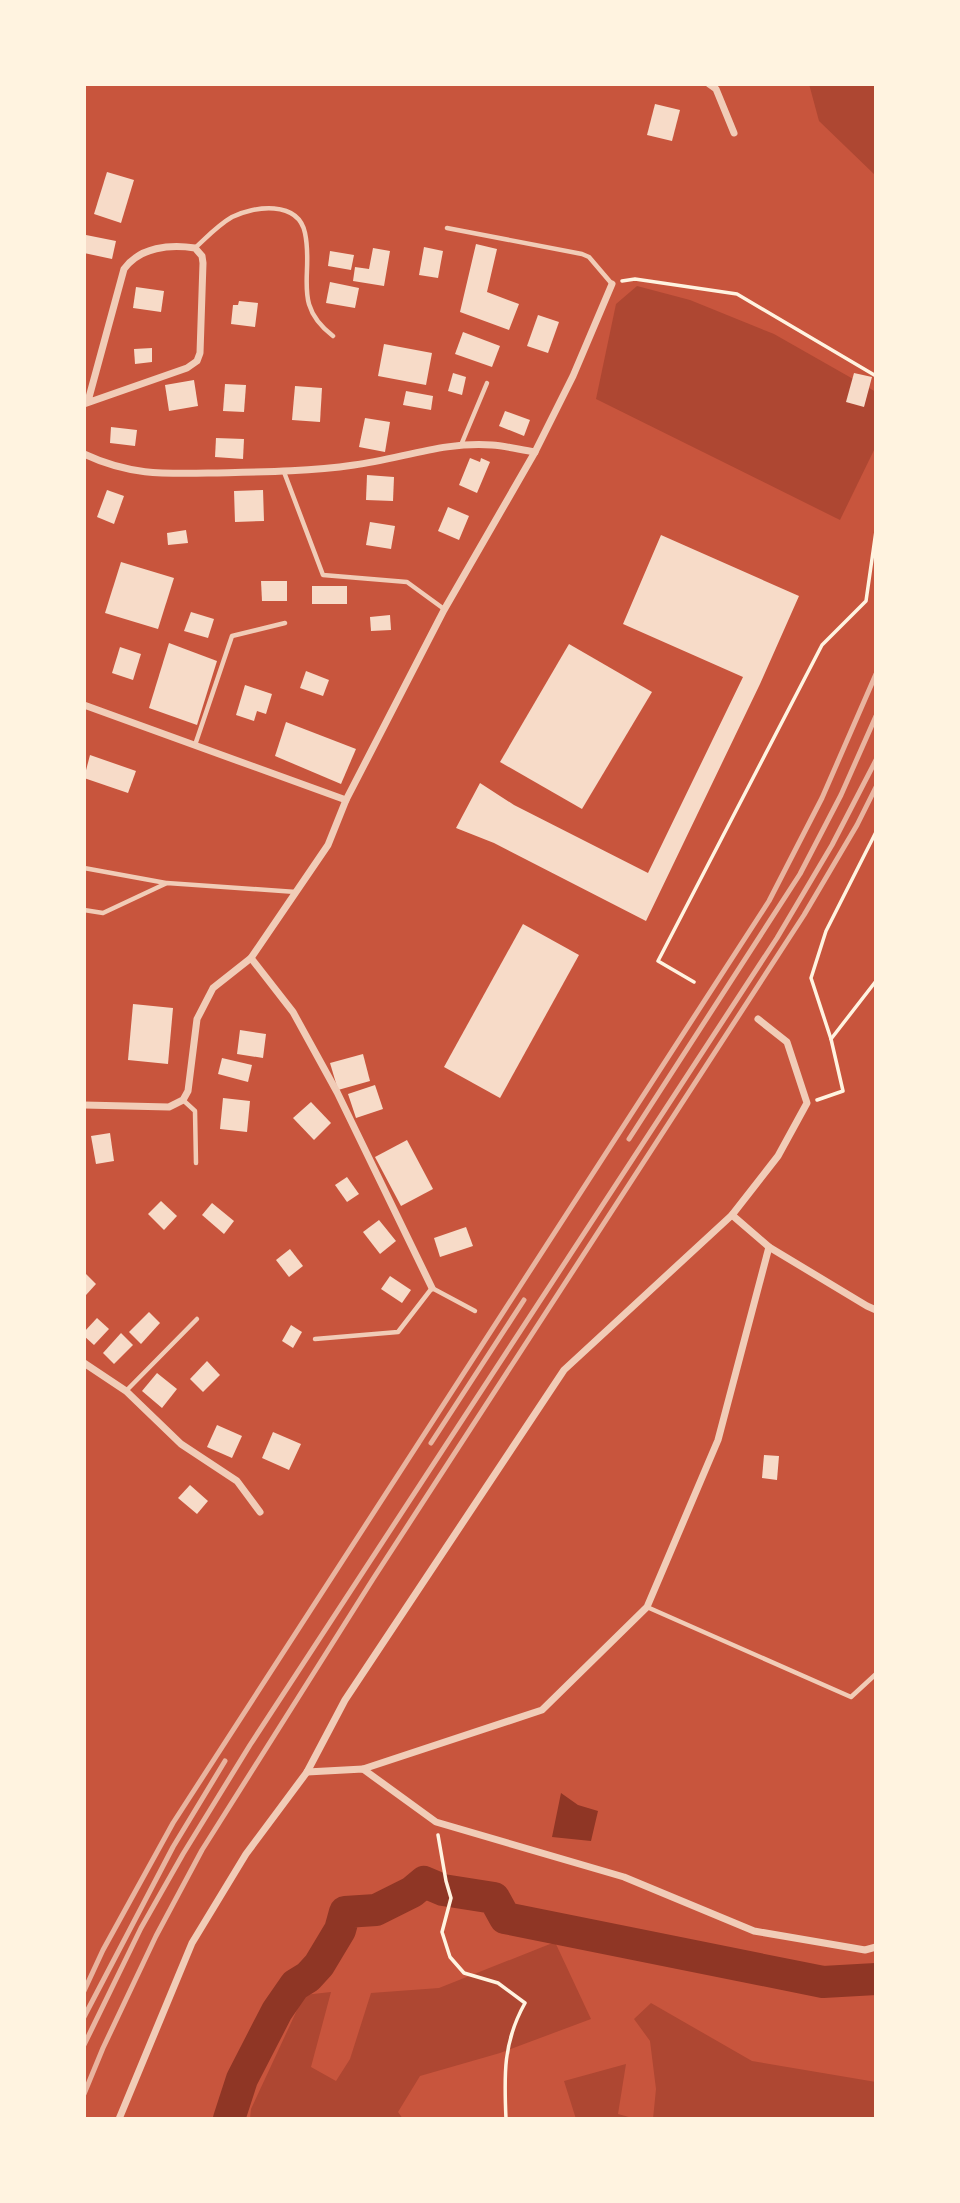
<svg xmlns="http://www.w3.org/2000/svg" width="960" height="2203" font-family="'Source Sans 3',sans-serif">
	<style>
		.green { fill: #ae4732 }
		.water { fill: #8f3625 }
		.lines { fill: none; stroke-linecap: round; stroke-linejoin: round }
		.river { stroke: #8f3625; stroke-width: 32 }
		.building { fill: #f7dbc8 }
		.path { stroke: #fff3e0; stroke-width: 3.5 }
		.service { stroke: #f1ccb7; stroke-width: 4.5 }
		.minor { stroke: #f1ccb7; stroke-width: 7 }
		.rail { stroke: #e9b49f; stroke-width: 5 }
	</style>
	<rect width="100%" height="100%" fill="#c8553d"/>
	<g class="green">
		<path d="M 809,84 L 876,84 L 876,176 L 819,121 Z"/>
		<path d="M 637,286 L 690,300 L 774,334 L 876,392 L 876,446 L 840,520 L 596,399 L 616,304 Z"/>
		<path d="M 555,1942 L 591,2019 L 500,2053 L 420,2076 L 398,2112 L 403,2119 L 250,2119 L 251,2109 L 304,1995 L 331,1992 L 311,2067 L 336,2081 L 350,2059 L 371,1993 L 439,1988 Z"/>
		<path d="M 651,2003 L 752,2061 L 876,2082 L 876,2119 L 653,2119 L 656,2089 L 650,2041 L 634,2019 Z"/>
		<path d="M 626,2064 L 618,2114 L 636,2119 L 576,2119 L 564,2081 Z"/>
	</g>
	<path class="water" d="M 561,1793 L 578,1805 L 598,1811 L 591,1841 L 552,1837 Z"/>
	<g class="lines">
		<path class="river" d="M 229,2119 L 242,2079 L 277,2011 L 295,1985 L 308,1977 L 319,1965 L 340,1930 L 345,1912 L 376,1910 L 412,1892 L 424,1882 L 443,1890 L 494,1898 L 505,1918 L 823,1982 L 876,1979"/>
	</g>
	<g class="building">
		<path d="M 655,104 L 680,110 L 672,141 L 647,135 Z"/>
		<path d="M 107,172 L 134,180 L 121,223 L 94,214 Z"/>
		<path d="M 86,235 L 116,241 L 112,259 L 84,253 Z"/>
		<path d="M 476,244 L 497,249 L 487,292 L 519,304 L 509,330 L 460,312 Z"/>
		<path d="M 424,247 L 443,251 L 438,278 L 419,275 Z"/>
		<path d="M 373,248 L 390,251 L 384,286 L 353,281 L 355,267 L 369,269 Z"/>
		<path d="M 330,251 L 354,255 L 351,270 L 328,266 Z"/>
		<path d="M 330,282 L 359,288 L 355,308 L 326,303 Z"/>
		<path d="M 136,287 L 164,291 L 161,312 L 133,308 Z"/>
		<path d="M 239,301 L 258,303 L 255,327 L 231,324 L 233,305 L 238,305 Z"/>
		<path d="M 538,315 L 559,322 L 548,353 L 527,346 Z"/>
		<path d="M 463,332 L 500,346 L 492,367 L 455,354 Z"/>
		<path d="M 384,344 L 432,353 L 426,385 L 378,376 Z"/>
		<path d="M 152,348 L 152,362 L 135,364 L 134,349 Z"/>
		<path d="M 453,373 L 466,377 L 462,395 L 448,391 Z"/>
		<path d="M 854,373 L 872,377 L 864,407 L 846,402 Z"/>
		<path d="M 194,380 L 198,406 L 169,411 L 165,385 Z"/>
		<path d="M 225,384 L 246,385 L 244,412 L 223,411 Z"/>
		<path d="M 295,386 L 322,388 L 320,422 L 292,420 Z"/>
		<path d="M 406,391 L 433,396 L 431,410 L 403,405 Z"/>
		<path d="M 505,411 L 530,420 L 524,436 L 499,426 Z"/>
		<path d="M 365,418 L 390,422 L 385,452 L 359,447 Z"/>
		<path d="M 111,427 L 137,430 L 135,446 L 110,443 Z"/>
		<path d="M 216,438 L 244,439 L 243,459 L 215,457 Z"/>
		<path d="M 470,458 L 480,462 L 481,458 L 490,462 L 477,493 L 459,485 Z"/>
		<path d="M 367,475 L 394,477 L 393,501 L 366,500 Z"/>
		<path d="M 107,490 L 124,496 L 114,524 L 97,517 Z"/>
		<path d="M 263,490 L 264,521 L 235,522 L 234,491 Z"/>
		<path d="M 448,507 L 469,516 L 459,540 L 438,531 Z"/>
		<path d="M 370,522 L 395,526 L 391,549 L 366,545 Z"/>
		<path d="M 186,530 L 188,543 L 168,545 L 167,533 Z"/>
		<path d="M 661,535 L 799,596 L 760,684 L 646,921 L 494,843 L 456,828 L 480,783 L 514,805 L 648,873 L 743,677 L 623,624 Z"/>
		<path d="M 121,562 L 174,578 L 158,629 L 105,613 Z"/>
		<path d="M 261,581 L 287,581 L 287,601 L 262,601 Z"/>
		<rect x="312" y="586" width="35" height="18"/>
		<path d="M 191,612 L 214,619 L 208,638 L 184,631 Z"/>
		<path d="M 390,615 L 391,630 L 371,631 L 370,617 Z"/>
		<path d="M 169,643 L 217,661 L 197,725 L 149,708 Z"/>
		<path d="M 569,644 L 652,692 L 582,809 L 500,762 Z"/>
		<path d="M 120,647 L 141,654 L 133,680 L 112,673 Z"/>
		<path d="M 306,671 L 329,680 L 323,696 L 300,688 Z"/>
		<path d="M 245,685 L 272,694 L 266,714 L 257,711 L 254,721 L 236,715 Z"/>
		<path d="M 286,722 L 356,749 L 341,784 L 275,756 Z"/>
		<path d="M 90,755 L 136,771 L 128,793 L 84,778 Z"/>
		<path d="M 523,924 L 579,955 L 500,1098 L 444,1067 Z"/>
		<path d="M 133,1004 L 173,1008 L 168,1064 L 128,1060 Z"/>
		<path d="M 240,1030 L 266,1034 L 263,1058 L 237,1054 Z"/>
		<path d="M 363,1054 L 370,1081 L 338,1090 L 330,1063 Z"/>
		<path d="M 222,1058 L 252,1065 L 248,1082 L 218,1074 Z"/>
		<path d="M 375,1085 L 383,1109 L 356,1118 L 348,1094 Z"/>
		<path d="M 223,1098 L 250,1101 L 247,1132 L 220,1129 Z"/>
		<path d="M 311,1102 L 331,1123 L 314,1140 L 293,1118 Z"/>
		<path d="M 110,1133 L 114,1161 L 96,1164 L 91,1136 Z"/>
		<path d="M 407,1140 L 433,1189 L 401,1206 L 375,1157 Z"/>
		<path d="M 347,1177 L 359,1194 L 347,1202 L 335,1185 Z"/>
		<path d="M 161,1201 L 177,1216 L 164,1230 L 148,1214 Z"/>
		<path d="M 212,1203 L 234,1221 L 224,1234 L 202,1215 Z"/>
		<path d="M 379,1220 L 396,1241 L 380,1254 L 363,1232 Z"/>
		<path d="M 466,1227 L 473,1246 L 440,1257 L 434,1238 Z"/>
		<path d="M 290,1249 L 303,1266 L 289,1277 L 276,1260 Z"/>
		<path d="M 84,1272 L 96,1284 L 86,1295 L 84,1294 Z"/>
		<path d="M 390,1276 L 411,1290 L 402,1303 L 381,1289 Z"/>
		<path d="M 149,1312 L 160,1323 L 141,1344 L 129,1332 Z"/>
		<path d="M 97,1318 L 109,1329 L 94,1345 L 84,1336 L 84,1332 Z"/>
		<path d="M 291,1325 L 302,1332 L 293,1348 L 282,1341 Z"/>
		<path d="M 121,1333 L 133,1345 L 114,1364 L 103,1353 Z"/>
		<path d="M 207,1361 L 220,1375 L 203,1392 L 190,1379 Z"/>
		<path d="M 157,1373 L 177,1389 L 162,1408 L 142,1391 Z"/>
		<path d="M 217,1425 L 242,1436 L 232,1458 L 207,1447 Z"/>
		<path d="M 273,1432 L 301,1444 L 289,1470 L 262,1458 Z"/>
		<path d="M 764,1455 L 779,1456 L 777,1480 L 762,1478 Z"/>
		<path d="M 190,1485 L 208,1501 L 197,1514 L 178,1498 Z"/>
	</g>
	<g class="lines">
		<g class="path">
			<path d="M 622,281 L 635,279 L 737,294 L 876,376"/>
			<path d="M 694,982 L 658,961 L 822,645 L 866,601 L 876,531"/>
			<path d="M 831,1039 L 876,981"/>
			<path d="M 817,1100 L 843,1091 L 831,1039 L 811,978 L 826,931 L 876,832"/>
			<path d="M 438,1835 L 446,1881 L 451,1898 L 442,1932 L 450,1957 L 464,1973 L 498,1983 L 525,2003 C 503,2042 504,2075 506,2119"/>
		</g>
		<g class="service">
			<path d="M 447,228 L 582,254 L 589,257 L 612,284"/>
			<path d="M 195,248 C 207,237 218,225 232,217 C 254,206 298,200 305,233 C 314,275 291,304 333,336"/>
			<path d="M 461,445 L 487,383"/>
			<path d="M 284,472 L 323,575 L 407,582 L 444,609"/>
			<path d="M 195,745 L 232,636 L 285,623"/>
			<path d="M 84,868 L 166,883"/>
			<path d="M 84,910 L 103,913 L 167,883 L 296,892"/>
			<path d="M 183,1100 L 195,1111 L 196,1163"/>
			<path d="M 315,1339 L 398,1332 L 432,1288 L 475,1311"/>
			<path d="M 126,1391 L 197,1319"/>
			<path d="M 647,1607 L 851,1697 L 876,1674"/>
		</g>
		<g class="minor">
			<path d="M 709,84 L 716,89 L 734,133"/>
			<path d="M 84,404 L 187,368 L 197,361 L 200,353 L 203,263 L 202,256 L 195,248 C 170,244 140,247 124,269 L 88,401"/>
			<path d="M 84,454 C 129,475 162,474 210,473 C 258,472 306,472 354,465 C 400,459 446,441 492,445 C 506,446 521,450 535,452"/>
			<path d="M 84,705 L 346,800"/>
			<path d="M 251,958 L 293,1012 L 337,1092 L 432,1288"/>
			<path d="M 84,1105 L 169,1107 L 183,1100 L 188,1091 L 197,1019 L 213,988 L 251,958 L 328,845 L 346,800 L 444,610 L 535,452 L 573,376 L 612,284"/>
			<path d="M 769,1247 L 867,1306 L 876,1310"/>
			<path d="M 84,1363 L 126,1391 L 181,1444 L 237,1481 L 260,1512"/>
			<path d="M 363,1769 L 542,1710 L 647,1607 L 718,1440 L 769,1247 L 732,1215"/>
			<path d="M 307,1772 L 363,1769 L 436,1822 L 624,1877 L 754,1931 L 865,1950 L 876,1947"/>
			<path d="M 119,2119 L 192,1943 L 246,1854 L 307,1772 L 345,1700 L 564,1370 L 732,1215 L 778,1156 L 807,1103 L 787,1042 L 758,1019"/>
		</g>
		<g class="rail">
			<path d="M 629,1139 L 800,874 L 841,795 L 876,716"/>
			<path d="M 431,1443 L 524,1300"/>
			<path d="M 84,1991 L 103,1950 L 173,1823 L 769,901 L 822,798 L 876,674"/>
			<path d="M 84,2017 L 173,1847 L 225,1761"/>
			<path d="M 84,2045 L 141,1928 L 183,1854 L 250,1745 L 777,938 L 832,845 L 876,760"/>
			<path d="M 84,2094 L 103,2048 L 156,1936 L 202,1850 L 373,1579 L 804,915 L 857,825 L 876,787"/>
		</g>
	</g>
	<rect width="960" height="2203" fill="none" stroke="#fff3e0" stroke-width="172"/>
</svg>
